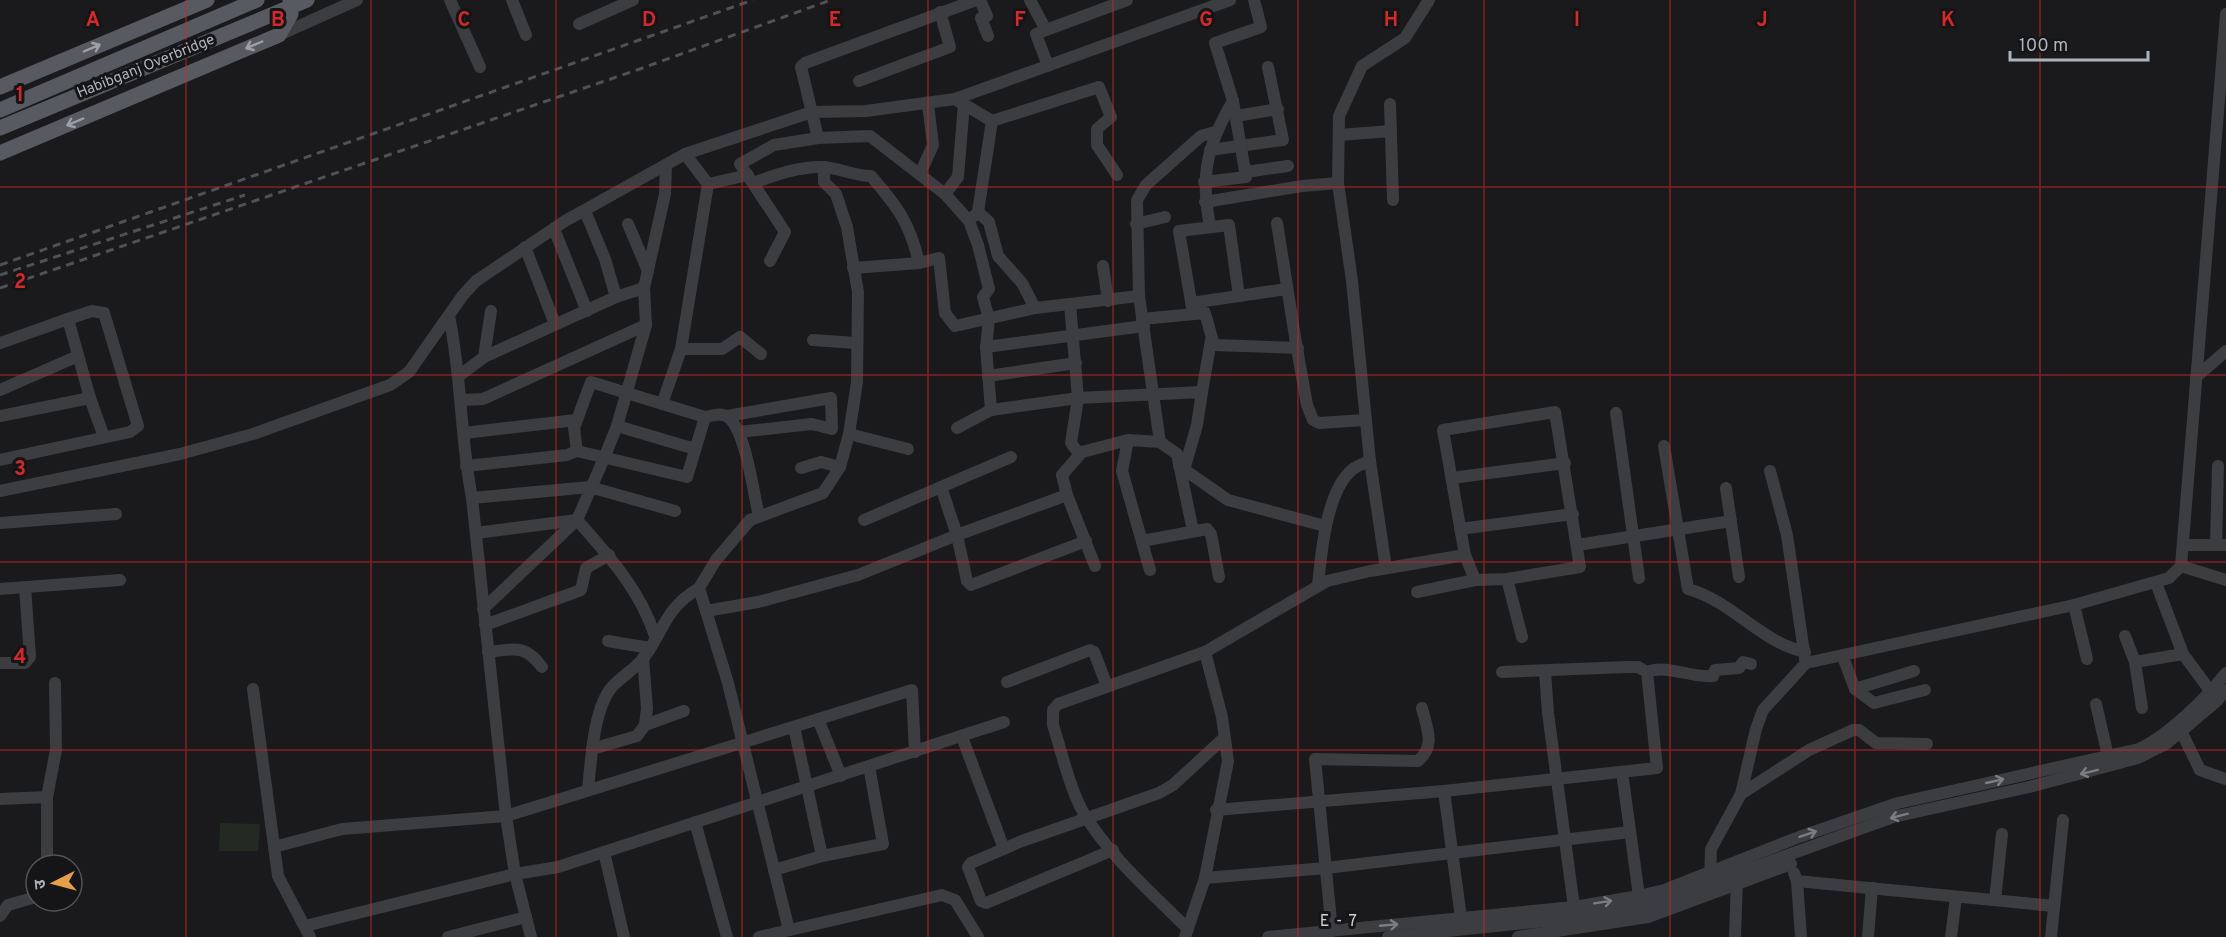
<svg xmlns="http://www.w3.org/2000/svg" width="2226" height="937" font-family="Overpass,'Noto Sans Devanagari',sans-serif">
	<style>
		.park { fill: #222a22 }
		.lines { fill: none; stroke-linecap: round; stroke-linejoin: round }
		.minor { stroke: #3b3d41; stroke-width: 12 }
		.major { stroke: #575a60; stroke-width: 15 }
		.rail { stroke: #4e5156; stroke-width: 3; stroke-dasharray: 8 6; stroke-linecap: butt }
		.oneway { stroke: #9ca1a9 }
		.oneway2 { stroke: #7a7e84 }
		.grid { fill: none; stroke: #d62828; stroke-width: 1.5; stroke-opacity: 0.55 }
		.labels { text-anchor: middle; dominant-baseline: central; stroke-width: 6; stroke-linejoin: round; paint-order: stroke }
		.street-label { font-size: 15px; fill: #adb3bb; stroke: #151517 }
		.neighbourhood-label { font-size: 16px; letter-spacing: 1.5px; fill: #ced1d7; stroke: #151517 }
		.grid-label { font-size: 20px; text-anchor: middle; font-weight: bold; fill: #d62828; stroke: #151517; stroke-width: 6; stroke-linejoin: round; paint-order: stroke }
	</style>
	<rect width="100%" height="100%" fill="#1a1a1c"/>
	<path class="park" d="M 220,823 L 260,824 L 258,851 L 219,851 Z"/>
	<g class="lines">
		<g class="minor">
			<path d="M 450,0 L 480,67"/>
			<path d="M 512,0 L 526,35"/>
			<path d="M 980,0 L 987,16 L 981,18 L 988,36"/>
			<path d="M 1030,0 L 1046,30 L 1036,34 L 1048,66"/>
			<path d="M 579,24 L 633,0"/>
			<path d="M 1046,30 L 1127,0"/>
			<path d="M 279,35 L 357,0"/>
			<path d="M 859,81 L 950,47 L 940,12"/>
			<path d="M 955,99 L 992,121 L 1099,87 L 1111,117 L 1097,129 L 1097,145 L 1117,175"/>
			<path d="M 1390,104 L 1393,200"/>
			<path d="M 1236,116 L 1278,109"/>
			<path d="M 1339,135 L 1391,131"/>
			<path d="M 818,138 L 801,67 L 805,63 L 976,0"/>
			<path d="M 1210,150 L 1283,140 L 1268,67"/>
			<path d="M 1245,172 L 1288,166"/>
			<path d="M 920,174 L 933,145 L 928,104"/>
			<path d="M 1204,182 L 1246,177 L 1233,101 L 1215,43 L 1261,27 L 1254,0"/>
			<path d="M 753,183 C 775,175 800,166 823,167 C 840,168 854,176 871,176 C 897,206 910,223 919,263"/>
			<path d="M 708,184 L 748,175"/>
			<path d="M 945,194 L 958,177 L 964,103"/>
			<path d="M 1205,202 L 1302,186 L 1338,183"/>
			<path d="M 585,211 L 605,259 L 616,297"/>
			<path d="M 978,212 L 989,222 L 998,256 L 1022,283 L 1035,308"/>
			<path d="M 974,216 L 978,212 L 992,121"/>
			<path d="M 1277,223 L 1296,343 L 1307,405 L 1313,420 L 1319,423 L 1365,420"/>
			<path d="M 628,224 L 648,271"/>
			<path d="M 1136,224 L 1165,217"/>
			<path d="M 1210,226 C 1200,175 1207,145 1233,101"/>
			<path d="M 554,229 L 587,311"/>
			<path d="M 525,247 L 555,324"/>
			<path d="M 770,261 L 785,232 L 740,164 L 774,145 L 818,138 L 870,136 L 945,194 L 969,221 L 978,245 L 989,289 L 983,297 L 989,319 L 986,347 L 991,410"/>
			<path d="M 1103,266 L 1108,301"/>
			<path d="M 853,268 L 919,263 L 939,258 L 945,313 L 955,326 L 1035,308 L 1139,296"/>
			<path d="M 1191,303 L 1287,289"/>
			<path d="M 1070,304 L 1078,398 L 1071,443 L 1077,451 L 1082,452 L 1128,440 L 1160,442"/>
			<path d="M 1193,313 L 1179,231 L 1229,225 L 1239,296"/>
			<path d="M 449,316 C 462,377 460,438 472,498 L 506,816 L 515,874 L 531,937"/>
			<path d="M 1142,319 L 1205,313 L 1214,345 L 1298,348"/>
			<path d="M 813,340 L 856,343"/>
			<path d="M 0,343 L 68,319 L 90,398 L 0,416"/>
			<path d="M 986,347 L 1144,326"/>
			<path d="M 681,349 L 722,349 L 740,337 L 761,354"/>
			<path d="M 484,357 L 616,297 L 644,288"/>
			<path d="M 459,376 L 484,357 L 491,311"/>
			<path d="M 988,376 L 1076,363"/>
			<path d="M 2196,377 L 2226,351"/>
			<path d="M 0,390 L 78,356"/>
			<path d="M 1202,392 L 1211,340"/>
			<path d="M 90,398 L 104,437"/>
			<path d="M 462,400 L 483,399 L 646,325"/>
			<path d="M 662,404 L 681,349 L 708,184 L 685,154"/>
			<path d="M 1616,413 L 1639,578"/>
			<path d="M 727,416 L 831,398 L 832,429 L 812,424 L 739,432"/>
			<path d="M 617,426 L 695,449"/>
			<path d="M 957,428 L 991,410 L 1078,398 L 1202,392 L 1197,425 L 1184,470"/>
			<path d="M 464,433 L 576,420"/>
			<path d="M 849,434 L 908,449"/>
			<path d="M 1128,440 L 1122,471 L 1150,570"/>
			<path d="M 1664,446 L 1688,589 C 1732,601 1760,642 1805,652"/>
			<path d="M 577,451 L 574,428 L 591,382 L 705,417 C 712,416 721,412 728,417 C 746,431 753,492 759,516"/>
			<path d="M 0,460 L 130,432 L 138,426 L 104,313 L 92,311 L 68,319"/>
			<path d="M 466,466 L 567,455 L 577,451 L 687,477 L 705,417"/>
			<path d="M 1179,466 L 1228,500 L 1325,526"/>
			<path d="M 801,468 L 821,462 L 840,467"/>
			<path d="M 1770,471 L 1787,535 L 1805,659"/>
			<path d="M 1452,478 L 1565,463"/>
			<path d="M 941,487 L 957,535 L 1067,495 L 1062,475 L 1082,452"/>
			<path d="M 1726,488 L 1739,577"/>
			<path d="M 0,491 L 180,454 L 253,434 L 390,385 L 409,372 L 463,295 L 476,281 L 565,221 L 685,154 L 812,112 L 866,111 L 955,99 L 1230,0"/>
			<path d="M 1067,495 L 1095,566"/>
			<path d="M 472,498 L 590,487 L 675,511"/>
			<path d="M 864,520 L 1011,457"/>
			<path d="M 0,523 L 116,514"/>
			<path d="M 1460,529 L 1573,514"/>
			<path d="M 1193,531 L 1177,454 L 1160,442 L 1139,296 L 1137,200 L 1146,185 L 1201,136 L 1215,132"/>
			<path d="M 476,533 L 577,520 C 609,556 640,590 655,636"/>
			<path d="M 1142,541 L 1207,529 L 1211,534 L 1219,577"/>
			<path d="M 1577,545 L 1731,521"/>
			<path d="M 2185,545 L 2226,545"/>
			<path d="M 2216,545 L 2218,466"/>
			<path d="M 2181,566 L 2226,580"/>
			<path d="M 1386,568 L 1370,461 L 1352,281 L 1338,183 L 1339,116 L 1362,66 L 1405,38 L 1429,0"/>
			<path d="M 1507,579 L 1522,637"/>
			<path d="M 2156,583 L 2183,654 L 2211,692"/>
			<path d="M 1318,586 C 1321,555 1326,490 1353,469 C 1357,466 1365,463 1370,461"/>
			<path d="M 0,589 L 120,580"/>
			<path d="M 1417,592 L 1475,580"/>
			<path d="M 2074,605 L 2087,659"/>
			<path d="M 483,609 L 577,520 L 605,456 L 617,426 L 646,325 L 644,288 L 665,194 L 666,165"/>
			<path d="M 706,611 L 758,602 L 858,575 L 957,535 L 967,581 L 971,585 L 1086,541"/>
			<path d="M 485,625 L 581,590 L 586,568 L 609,555"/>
			<path d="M 2125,636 L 2135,662 L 2142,708"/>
			<path d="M 608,641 L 650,648"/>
			<path d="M 488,652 C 514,649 525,644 542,667"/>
			<path d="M 1843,657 L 1855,689 L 1874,703 L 1925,690"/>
			<path d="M 643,658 L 647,708 L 645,725"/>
			<path d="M 2135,662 L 2183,654"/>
			<path d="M 0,663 L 25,663 L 30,657 L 25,587"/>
			<path d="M 1545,671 L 1548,713 L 1574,907"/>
			<path d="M 1647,672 C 1667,664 1690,678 1713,676 L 1715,670 L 1739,668 L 1743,662 L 1751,664"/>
			<path d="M 1007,682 L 1090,650 L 1094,652 L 1107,686"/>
			<path d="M 253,689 L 278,876 L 310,937"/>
			<path d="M 1855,689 L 1914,671"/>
			<path d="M 2096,704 L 2108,756"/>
			<path d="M 818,719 L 841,776"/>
			<path d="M 794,727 L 822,856"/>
			<path d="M 2181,731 L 2200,770 L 2226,779"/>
			<path d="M 962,737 L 1004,849"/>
			<path d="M 592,749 L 637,736 L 645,725 L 684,711"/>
			<path d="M 1622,772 L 1639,896"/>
			<path d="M 588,790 C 591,762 593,709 612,687 C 624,674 639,667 648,652 C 667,622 667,608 699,588"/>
			<path d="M 1444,791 L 1461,918"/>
			<path d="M 1741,794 L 1809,750 L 1853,730 L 1859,730 L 1876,743 L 1927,744"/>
			<path d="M 0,799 L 47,797"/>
			<path d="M 1216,810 L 1444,791 L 1657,768 L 1647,672 L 1638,667 L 1627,667 L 1502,672"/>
			<path d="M 695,822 L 727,937"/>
			<path d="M 274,847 L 342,829 L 506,816 L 912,690 L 915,752"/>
			<path d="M 1113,850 L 986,903 L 981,901 L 968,867 L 971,863 L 1022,841 L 1159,793 L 1173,785 L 1224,738"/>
			<path d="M 604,852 L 624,937"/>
			<path d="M 47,865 L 47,797 L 56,750 L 55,683"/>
			<path d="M 774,870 L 822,856 L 883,844 L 869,766"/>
			<path d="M 1794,873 L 1797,881 L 1801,937"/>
			<path d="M 1205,878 L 1326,868 L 1630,832"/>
			<path d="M 1797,881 L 2054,906"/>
			<path d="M 1710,885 L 1711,849 L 1741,794 L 1756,729 L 1763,710 L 1806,663 L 2074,605 L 2169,578 L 2181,566 L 2226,14"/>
			<path d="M 1995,900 L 2002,834"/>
			<path d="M 0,916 L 8,905 L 36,897"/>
			<path d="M 305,926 L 515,874 L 558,867 L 1004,722"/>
			<path d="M 1188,929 C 1153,894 1108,855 1083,812 C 1069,786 1062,753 1053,725 L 1053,710 L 1058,704 L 1205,652 L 1327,581 L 1370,571 L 1465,555 L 1475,580 L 1507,579 L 1580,567 L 1555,412 L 1443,430 L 1465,555"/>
			<path d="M 789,930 L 728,683 L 699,588 L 716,560 L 750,520 L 823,493 L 840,467 L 849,434 L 857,382 L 858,292 L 847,227 L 836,194 L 824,182 L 824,167"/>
			<path d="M 1332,931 L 1315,759 L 1418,761 C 1436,746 1427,728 1422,708"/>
			<path d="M 448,937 L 526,917"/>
			<path d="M 759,937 L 942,895 L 955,900 L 978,937"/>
			<path d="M 1185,937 L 1205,878 L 1228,761 L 1222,717 L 1205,652"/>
			<path d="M 1268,937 L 1574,907 L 1639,896 L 1664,890 L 1799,837 L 1898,803 L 2139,749 C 2169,735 2205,699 2226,673"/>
			<path d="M 1388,937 L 1576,918 L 1650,905 L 1893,817 L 2029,787 L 2138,758 L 2166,744 L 2217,701 L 2226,690"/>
			<path d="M 1518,937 L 1648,917 L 1791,864"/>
			<path d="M 1735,937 L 1737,878"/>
			<path d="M 1868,937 L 1872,888"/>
			<path d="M 1951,937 L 1956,897"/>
			<path d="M 2051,937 L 2063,820"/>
		</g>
		<g class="major">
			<path d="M 0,87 L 207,0"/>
			<path d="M 0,110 L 257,0"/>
			<path d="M 0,128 L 307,0"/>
			<path d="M 0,153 L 279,35 L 291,14 L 290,0"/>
		</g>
		<g class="rail">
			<path d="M 0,265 L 753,0"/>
			<path d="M 0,275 L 245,195"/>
			<path d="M 0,288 L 637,70 L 831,0"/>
		</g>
	</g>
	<defs><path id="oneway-shaft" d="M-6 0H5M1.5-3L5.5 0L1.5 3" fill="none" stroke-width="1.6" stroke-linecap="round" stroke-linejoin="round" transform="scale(1.5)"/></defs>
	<g class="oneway">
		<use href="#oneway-shaft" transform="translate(254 45) rotate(157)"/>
		<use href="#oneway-shaft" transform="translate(92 48) rotate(-23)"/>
		<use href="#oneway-shaft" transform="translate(75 122) rotate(157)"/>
	</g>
	<g class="oneway2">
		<use href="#oneway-shaft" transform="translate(2089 772) rotate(166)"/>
		<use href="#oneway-shaft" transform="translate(1995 781) rotate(-13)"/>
		<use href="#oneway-shaft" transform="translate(1899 816) rotate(165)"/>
		<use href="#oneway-shaft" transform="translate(1808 834) rotate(-19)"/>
		<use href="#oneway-shaft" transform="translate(1603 902) rotate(-9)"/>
		<use href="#oneway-shaft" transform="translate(1389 925) rotate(-5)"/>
	</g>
	<path class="grid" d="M 186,0 L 186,937M 371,0 L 371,937M 556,0 L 556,937M 742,0 L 742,937M 928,0 L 928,937M 1113,0 L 1113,937M 1298,0 L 1298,937M 1484,0 L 1484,937M 1670,0 L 1670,937M 1855,0 L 1855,937M 2040,0 L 2040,937M 0,187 L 2226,187M 0,375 L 2226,375M 0,562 L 2226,562M 0,750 L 2226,750"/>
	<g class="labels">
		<g class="street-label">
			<text transform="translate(146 67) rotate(-22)">Habibganj Overbridge</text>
		</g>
		<g class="neighbourhood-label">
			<text x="1339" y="922">E - 7</text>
		</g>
	</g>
	<g class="grid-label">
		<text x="93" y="26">A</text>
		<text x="278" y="26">B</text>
		<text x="464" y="26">C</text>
		<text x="649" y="26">D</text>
		<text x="835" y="26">E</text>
		<text x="1020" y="26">F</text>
		<text x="1206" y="26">G</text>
		<text x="1391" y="26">H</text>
		<text x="1577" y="26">I</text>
		<text x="1762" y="26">J</text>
		<text x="1948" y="26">K</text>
		<text x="20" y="101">1</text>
		<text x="20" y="288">2</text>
		<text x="20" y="475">3</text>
		<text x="20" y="663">4</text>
	</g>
	<g transform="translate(54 883) rotate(264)"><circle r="28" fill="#151517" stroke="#525459" stroke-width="1.5"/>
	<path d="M0-4.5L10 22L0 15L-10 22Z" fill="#e7a047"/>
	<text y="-9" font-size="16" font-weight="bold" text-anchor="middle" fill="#adb3bb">उ</text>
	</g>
	<path d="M2010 51v9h138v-9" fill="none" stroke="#adb3bb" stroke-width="3"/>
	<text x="2019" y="51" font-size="18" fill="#adb3bb" stroke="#151517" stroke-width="4.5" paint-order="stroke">100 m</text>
</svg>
